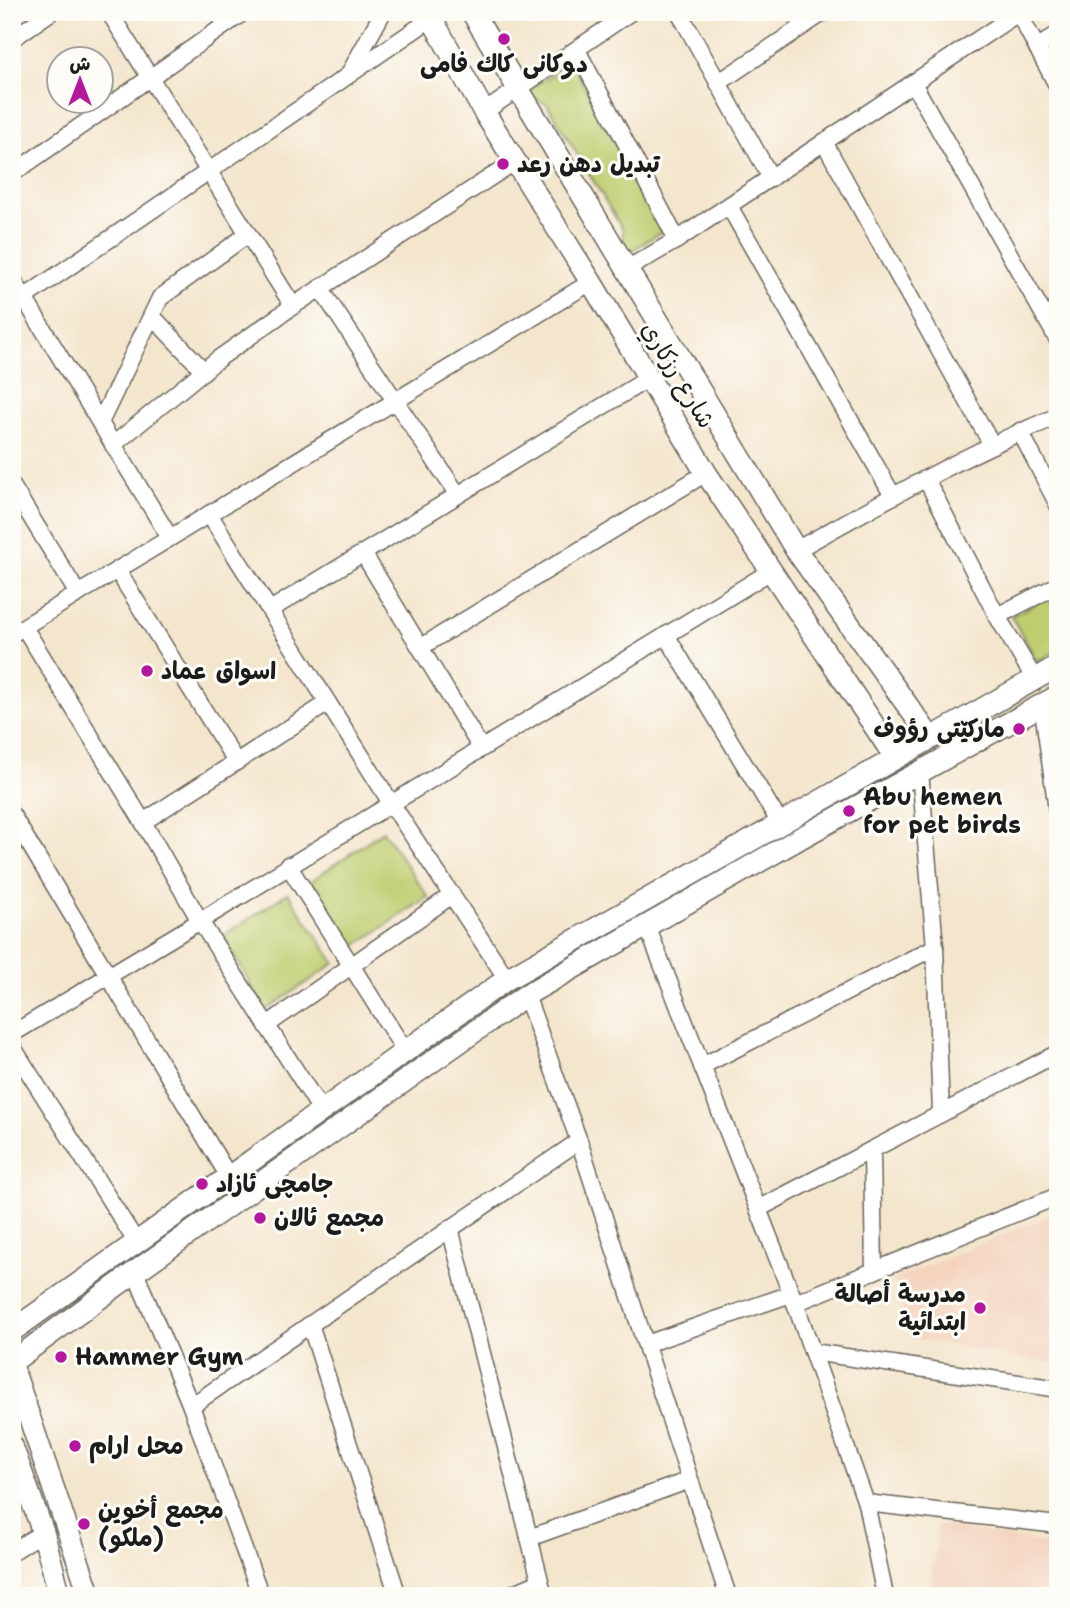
<svg xmlns="http://www.w3.org/2000/svg" width="1070" height="1608" font-family="'Shantell Sans','Playpen Sans Arabic',sans-serif">
	<style>
		.built { fill: #f4d4bf }
		.green { fill: #bfcd6f; stroke: #6e7446; stroke-width: 2 }
		.lines { fill: none; stroke-linecap: round; stroke-linejoin: round }
		.street-casing { stroke: #68635a; stroke-width: 19 }
		.secondary-casing { stroke: #68635a; stroke-width: 24 }
		.street { stroke: #fff; stroke-width: 16 }
		.secondary { stroke: #fff; stroke-width: 21 }
		.poi-dot { fill: #b5179e; stroke: #fdfcf7; stroke-width: 2.5 }
		.labels { text-anchor: middle; dominant-baseline: central; stroke-width: 6; stroke-linejoin: round; paint-order: stroke }
		.poi-label { font-size: 24px; font-weight: bold; fill: #1c1c1c; stroke: #fdfcf7; text-anchor: start }
		.street-label { font-size: 24px; fill: #1c1c1c; stroke: #fdfcf7 }
	</style>
	<rect width="100%" height="100%" fill="#fdfcf7"/>
	<filter id="ink" filterUnits="userSpaceOnUse"><feTurbulence type="fractalNoise" baseFrequency=".0143" numOctaves="2"/><feDisplacementMap in="SourceGraphic" scale="14" xChannelSelector="R" yChannelSelector="G"/><feConvolveMatrix kernelMatrix="1 2 1 2 8 2 1 2 1" color-interpolation-filters="sRGB"/></filter>
	<filter id="wash" filterUnits="userSpaceOnUse"><feTurbulence type="fractalNoise" baseFrequency=".00686" numOctaves="4" result="noise"/><feDisplacementMap in="SourceGraphic" scale="28" xChannelSelector="R" yChannelSelector="G"/><feGaussianBlur stdDeviation="1.57" result="paint"/><feColorMatrix in="noise" values="0 0 0 0 0 0 0 0 0 0 0 0 0 0 0 0 0 1.4 0 .05"/><feComposite in="paint" operator="in"/></filter>
	<g filter="url(#wash)">
		<rect width="100%" height="100%" fill="#f4e6cd"/>
		<g class="built">
			<path d="M 1058,1213 L 1058,1365 L 910,1338 L 894,1279 Z"/>
			<path d="M 938,1524 L 1058,1546 L 1058,1596 L 929,1596 Z"/>
		</g>
		<g class="green">
			<path d="M 571,62 L 664,230 L 627,254 L 623,244 L 623,230 L 547,104 L 535,99 L 529,90 Z"/>
			<path d="M 1058,592 L 1058,651 L 1037,661 L 1011,616 Z"/>
			<path d="M 383,831 L 428,897 L 355,946 L 311,881 Z"/>
			<path d="M 288,893 L 335,963 L 266,1010 L 223,936 Z"/>
		</g>
	</g>
	<g filter="url(#ink)">
		<g class="lines">
			<g class="street-casing">
				<g id="street">
					<path d="M 109,12 L 293,306"/>
					<path d="M 679,12 L 771,178"/>
					<path d="M 1018,12 L 1058,87"/>
					<path d="M 12,39 L 51,12"/>
					<path d="M 1037,48 L 1058,34"/>
					<path d="M 577,50 L 677,240"/>
					<path d="M 349,74 L 383,12"/>
					<path d="M 718,83 L 824,12"/>
					<path d="M 913,83 L 1058,340"/>
					<path d="M 484,112 L 631,12"/>
					<path d="M 824,142 L 992,445"/>
					<path d="M 12,174 L 244,12"/>
					<path d="M 729,206 L 893,496"/>
					<path d="M 627,269 L 677,240 L 1018,13"/>
					<path d="M 12,278 L 170,538"/>
					<path d="M 320,288 L 458,495"/>
					<path d="M 12,306 L 432,18"/>
					<path d="M 152,316 L 204,371"/>
					<path d="M 100,423 L 160,298 L 248,234"/>
					<path d="M 1020,431 L 1058,505"/>
					<path d="M 113,445 L 218,359 L 293,306 L 514,162"/>
					<path d="M 926,479 L 997,616 L 1034,678"/>
					<path d="M 12,486 L 78,594"/>
					<path d="M 209,514 L 391,803 L 507,979"/>
					<path d="M 796,550 C 882,502 967,453 1058,416"/>
					<path d="M 363,553 L 481,748"/>
					<path d="M 117,570 L 236,762"/>
					<path d="M 270,610 L 649,378"/>
					<path d="M 997,616 L 1058,585"/>
					<path d="M 24,627 L 143,822 L 200,921 L 321,1110"/>
					<path d="M 12,634 L 591,282"/>
					<path d="M 666,635 L 780,823"/>
					<path d="M 421,647 L 706,473"/>
					<path d="M 1042,703 L 1058,817"/>
					<path d="M 920,771 L 935,947 L 941,1114"/>
					<path d="M 12,815 L 229,1177"/>
					<path d="M 143,822 L 328,703"/>
					<path d="M 288,865 L 405,1051"/>
					<path d="M 647,926 L 795,1303 L 866,1503 L 885,1596"/>
					<path d="M 526,995 L 579,1141 L 728,1596"/>
					<path d="M 267,1025 L 452,895"/>
					<path d="M 12,1034 L 200,921 L 771,571"/>
					<path d="M 12,1046 L 137,1243"/>
					<path d="M 702,1066 L 935,947"/>
					<path d="M 872,1150 L 874,1271"/>
					<path d="M 758,1209 L 1058,1053"/>
					<path d="M 450,1228 L 544,1596"/>
					<path d="M 135,1272 L 191,1406 L 261,1596"/>
					<path d="M 795,1303 L 1058,1196"/>
					<path d="M 310,1324 L 398,1596"/>
					<path d="M 646,1344 L 791,1294"/>
					<path d="M 813,1352 L 1058,1389"/>
					<path d="M 191,1406 L 579,1141"/>
					<path d="M 866,1503 L 1058,1525"/>
					<path d="M 529,1538 L 690,1480"/>
					<path d="M 12,1552 L 43,1532"/>
					<path d="M 507,1596 L 540,1582"/>
				</g>
			</g>
			<g class="secondary-casing">
				<g id="secondary">
					<path d="M 428,12 L 484,112 L 591,282 L 706,473 L 895,757"/>
					<path d="M 472,12 L 796,550 L 930,737"/>
					<path d="M 12,1331 L 507,979 L 1058,666"/>
					<path d="M 12,1362 L 135,1272 L 526,995 L 802,837 L 1058,696"/>
					<path d="M 12,1366 L 90,1596"/>
					<path d="M 12,1446 L 43,1532 L 60,1596"/>
				</g>
			</g>
			<use href="#street" class="street"/>
			<use href="#secondary" class="secondary"/>
		</g>
	</g>
	<g class="poi-dot">
		<circle cx="504" cy="39" r="7"/>
		<circle cx="503" cy="164" r="7"/>
		<circle cx="147" cy="671" r="7"/>
		<circle cx="1019" cy="729" r="7"/>
		<circle cx="849" cy="811" r="7"/>
		<circle cx="202" cy="1184" r="7"/>
		<circle cx="260" cy="1218" r="7"/>
		<circle cx="980" cy="1308" r="7"/>
		<circle cx="61" cy="1357" r="7"/>
		<circle cx="75" cy="1446" r="7"/>
		<circle cx="84" cy="1524" r="7"/>
	</g>
	<g class="labels">
		<g class="poi-label">
			<text x="504" y="64" text-anchor="middle">دوكانى كاك فامى</text>
			<text x="517" y="164">تبديل دهن رعد</text>
			<text x="161" y="671">اسواق عماد</text>
			<text x="1005" y="729" text-anchor="end">ماركێتى رؤوف</text>
			<text x="863" y="797">Abu hemen<tspan x="863" dy="28">for pet birds</tspan></text>
			<text x="216" y="1184">جامچی ئازاد</text>
			<text x="274" y="1218">مجمع ئالان</text>
			<text x="966" y="1294" text-anchor="end">مدرسة أصالة<tspan x="966" dy="28">ابتدائية</tspan></text>
			<text x="75" y="1357">Hammer Gym</text>
			<text x="89" y="1446">محل ارام</text>
			<text x="98" y="1510">مجمع أخوين<tspan x="98" dy="28">(ملكو)</tspan></text>
		</g>
		<g class="street-label">
			<text transform="translate(678 375) rotate(59)">شارع رزكاري</text>
		</g>
	</g>
	<rect width="1070" height="1608" fill="none" stroke="#fdfcf7" stroke-width="42"/>
	<g transform="translate(80 80)"><circle r="33" fill="#fdfcf7" stroke="#a3a29f" stroke-width="2"/>
	<path d="M0-5L12 26L0 18L-12 26Z" fill="#b5179e"/>
	<text y="-10" font-size="19" font-weight="bold" text-anchor="middle" fill="#1c1c1c">ش</text>
	</g>
</svg>
